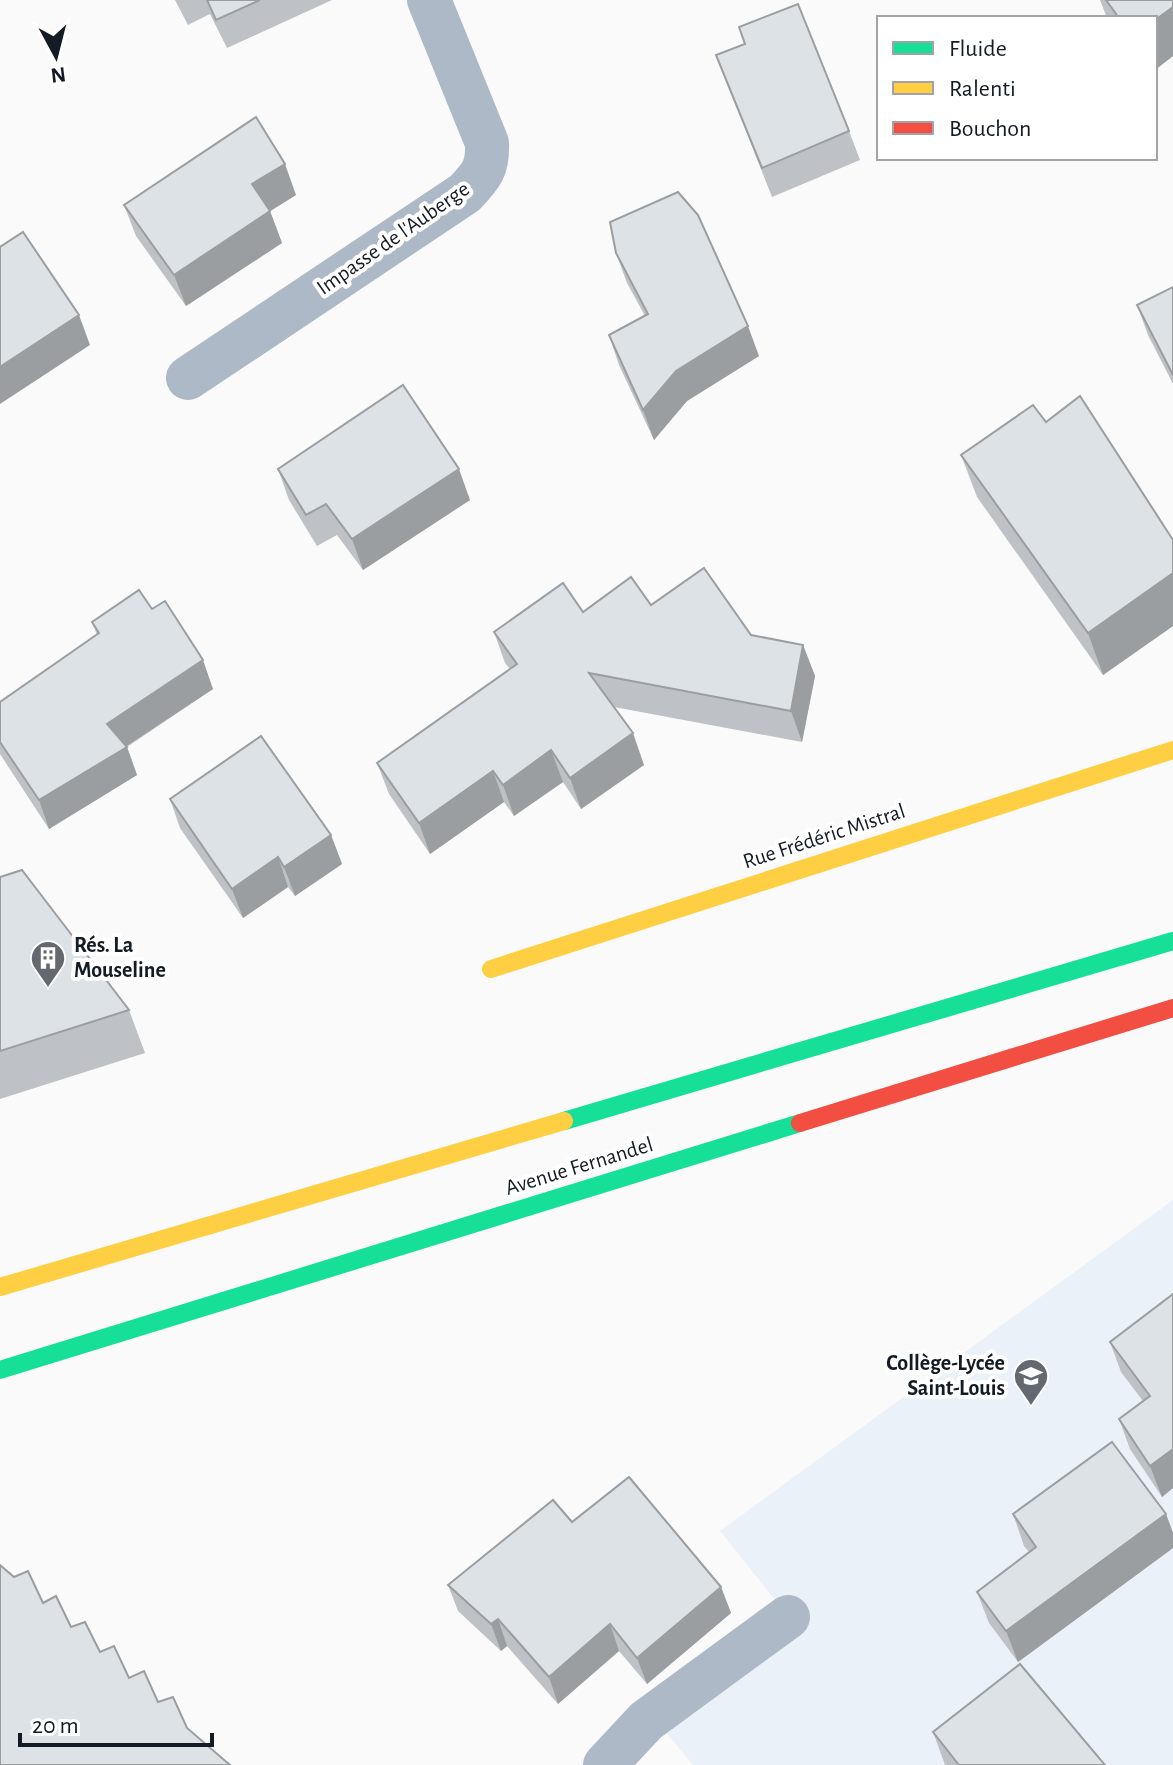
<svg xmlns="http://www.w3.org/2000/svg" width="1173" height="1765" font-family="'Alegreya Sans',sans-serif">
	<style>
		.built { fill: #ebf1f8 }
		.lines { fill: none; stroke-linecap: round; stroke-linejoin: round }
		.street { stroke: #aeb9c7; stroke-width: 44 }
		.fast { stroke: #16e098; stroke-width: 18 }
		.slow { stroke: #ffcf43; stroke-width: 18 }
		.jam { stroke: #f24e42; stroke-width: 18 }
		.wall { fill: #bec2c6 }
		.shaded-wall { fill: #9b9ea1 }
		.building { fill: #dde2e6; stroke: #9b9ea1; stroke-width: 2 }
		.labels { text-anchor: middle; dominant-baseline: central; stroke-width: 8; stroke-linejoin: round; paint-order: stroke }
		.street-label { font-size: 22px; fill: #131b24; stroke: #fff }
		.poi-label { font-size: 22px; font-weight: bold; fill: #131b24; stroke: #fff; text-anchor: start }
	</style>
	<rect width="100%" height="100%" fill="#fafafa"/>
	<path class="built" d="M 1173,1200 L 1173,1765 L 693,1765 L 665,1731 L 788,1616 L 720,1531 Z"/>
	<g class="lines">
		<g class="street">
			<path d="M 188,378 L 465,193 C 482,175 488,168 487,143 L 429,0"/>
			<path d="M 605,1765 L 646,1721 L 788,1617"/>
		</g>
		<g class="fast">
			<path d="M 564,1121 L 1173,941"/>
			<path d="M 0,1370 L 800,1123"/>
		</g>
		<g class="slow">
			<path d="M 491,969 L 1173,750"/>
			<path d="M 0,1287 L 564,1121"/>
		</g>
		<path class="jam" d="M 800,1123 L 1173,1008"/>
	</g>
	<g class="wall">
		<path d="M 175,0 L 332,0 L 227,48 L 210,14 L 188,25 Z"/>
		<path d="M 1100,0 L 1173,0 L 1173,56 L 1155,70 L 1155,18 L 1107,18 Z"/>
		<path d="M 716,55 L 849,131 L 860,160 L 772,197 Z"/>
		<path d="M 296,195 L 270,211 L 282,243 L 186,306 L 136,236 L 124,205 Z"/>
		<path d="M 616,253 L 759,356 L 687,401 L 654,440 L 619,365 L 609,335 L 645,316 L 627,283 Z"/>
		<path d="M 1173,287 L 1173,384 L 1148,335 L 1137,305 Z"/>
		<path d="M 1046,422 L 1173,540 L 1173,626 L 1103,675 L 977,497 L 961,455 Z"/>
		<path d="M 278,469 L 470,500 L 363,570 L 337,535 L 317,546 L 289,500 Z"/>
		<path d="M 651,605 L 751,635 L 803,645 L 815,676 L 802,742 L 614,707 L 644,765 L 581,809 L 563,782 L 514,816 L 504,802 L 430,854 L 389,794 L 377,763 L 510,669 L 505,663 L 494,632 L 583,612 Z"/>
		<path d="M 152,609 L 213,689 L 127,747 L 137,775 L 49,829 L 0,754 L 0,702 L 97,635 L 92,622 Z"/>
		<path d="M 170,799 L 331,835 L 342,864 L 295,896 L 288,887 L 243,918 L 180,828 Z"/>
		<path d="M 0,877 L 129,1010 L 145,1053 L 0,1099 Z"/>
		<path d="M 1173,1294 L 1173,1488 L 1162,1497 L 1130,1449 L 1119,1419 L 1143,1401 L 1121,1372 L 1110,1342 Z"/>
		<path d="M 1013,1514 L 1166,1514 L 1173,1533 L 1173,1548 L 1018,1662 L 989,1623 L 977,1592 L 1029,1552 L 1024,1546 Z"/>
		<path d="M 572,1522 L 721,1587 L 731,1613 L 647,1684 L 619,1651 L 558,1704 L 507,1646 L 501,1651 L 458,1611 L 448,1585 Z"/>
		<path d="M 933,1732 L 1105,1765 L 945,1765 Z"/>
	</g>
	<g class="shaded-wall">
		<path d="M 1173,7 L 1173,56 L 1155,70 L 1155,20 Z"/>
		<path d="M 285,164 L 296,195 L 264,215 L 252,184 Z"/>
		<path d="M 270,211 L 282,243 L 186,306 L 174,275 Z"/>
		<path d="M 79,315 L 90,345 L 0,404 L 0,367 Z"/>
		<path d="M 748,326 L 759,356 L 687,401 L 654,440 L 643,410 L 676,371 Z"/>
		<path d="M 459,469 L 470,500 L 363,570 L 352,539 Z"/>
		<path d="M 1173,573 L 1173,626 L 1103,675 L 1088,633 Z"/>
		<path d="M 803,645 L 815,676 L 802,742 L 791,711 Z"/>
		<path d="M 203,660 L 213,689 L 119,751 L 127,747 L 137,775 L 49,829 L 39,800 L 107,724 Z"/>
		<path d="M 633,733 L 644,765 L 581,809 L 570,778 Z"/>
		<path d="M 551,750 L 563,782 L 514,816 L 503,785 Z"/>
		<path d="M 493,771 L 504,802 L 430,854 L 419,823 Z"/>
		<path d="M 331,835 L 342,864 L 295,896 L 284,867 Z"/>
		<path d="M 278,857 L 288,887 L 243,918 L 232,889 Z"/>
		<path d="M 1173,1449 L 1173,1488 L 1162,1497 L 1150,1466 Z"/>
		<path d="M 1166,1514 L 1173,1533 L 1173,1548 L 1018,1662 L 1006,1631 Z"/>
		<path d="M 721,1587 L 731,1613 L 647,1684 L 637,1658 Z"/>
		<path d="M 498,1619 L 507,1646 L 501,1651 L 491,1624 Z"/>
		<path d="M 610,1624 L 619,1651 L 558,1704 L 549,1677 Z"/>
	</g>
	<g class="building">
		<path d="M 207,0 L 260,0 L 216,20 Z"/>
		<path d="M 1106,0 L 1173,0 L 1173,7 L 1155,20 L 1155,18 L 1119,18 Z"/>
		<path d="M 798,4 L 849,131 L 762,168 L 716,55 L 745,44 L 739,27 Z"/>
		<path d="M 256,117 L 285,164 L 252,184 L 270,211 L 174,275 L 124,205 Z"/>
		<path d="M 678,192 L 698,215 L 748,326 L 676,371 L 643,410 L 609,335 L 648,314 L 616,253 L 610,222 Z"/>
		<path d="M 23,232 L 79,315 L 0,367 L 0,247 Z"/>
		<path d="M 1173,287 L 1173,375 L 1137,305 Z"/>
		<path d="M 403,385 L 459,469 L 352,539 L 326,504 L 306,515 L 278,469 Z"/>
		<path d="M 1080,396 L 1173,540 L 1173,573 L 1088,633 L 961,455 L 1033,405 L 1046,422 Z"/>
		<path d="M 704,568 L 751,635 L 803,645 L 791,711 L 589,673 L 633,733 L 570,778 L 551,750 L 503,785 L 493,771 L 419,823 L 377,763 L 517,664 L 494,632 L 563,583 L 583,612 L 631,577 L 651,605 Z"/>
		<path d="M 139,590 L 152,609 L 165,601 L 203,660 L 107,724 L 127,747 L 39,800 L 0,742 L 0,702 L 99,633 L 92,622 Z"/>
		<path d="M 261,736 L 331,835 L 284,867 L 278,857 L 232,889 L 170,799 Z"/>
		<path d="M 22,870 L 129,1010 L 0,1051 L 0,877 Z"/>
		<path d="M 1173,1294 L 1173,1449 L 1150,1466 L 1119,1419 L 1150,1396 L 1110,1342 Z"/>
		<path d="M 1112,1442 L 1166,1514 L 1006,1631 L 977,1592 L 1036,1547 L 1013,1514 Z"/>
		<path d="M 629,1477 L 721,1587 L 637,1658 L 610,1624 L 549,1677 L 498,1619 L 491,1624 L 448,1585 L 553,1500 L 572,1522 Z"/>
		<path d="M 0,1565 L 14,1577 L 28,1571 L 43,1603 L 56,1596 L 71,1627 L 85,1622 L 100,1652 L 114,1646 L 129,1678 L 144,1671 L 158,1702 L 173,1697 L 187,1728 L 230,1765 L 0,1765 Z"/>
		<path d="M 1020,1664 L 1105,1765 L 959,1765 L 933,1732 Z"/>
	</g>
	<defs>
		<g id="building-pin" transform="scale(1.8)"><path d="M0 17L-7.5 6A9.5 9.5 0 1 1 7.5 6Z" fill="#64696f" stroke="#fff"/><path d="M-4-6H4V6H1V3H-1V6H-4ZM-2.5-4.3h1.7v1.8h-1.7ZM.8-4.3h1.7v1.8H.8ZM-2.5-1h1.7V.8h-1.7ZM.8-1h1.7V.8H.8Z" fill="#fff"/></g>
		<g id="school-pin" transform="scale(1.8)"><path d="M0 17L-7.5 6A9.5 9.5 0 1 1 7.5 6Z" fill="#64696f" stroke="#fff"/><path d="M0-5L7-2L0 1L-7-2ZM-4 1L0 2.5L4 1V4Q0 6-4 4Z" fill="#fff"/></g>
	</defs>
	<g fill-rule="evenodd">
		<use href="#building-pin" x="48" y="958"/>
		<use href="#school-pin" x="1031" y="1376"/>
	</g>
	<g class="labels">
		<g class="street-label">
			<text transform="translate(393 238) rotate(-35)">Impasse de l'Auberge</text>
			<text transform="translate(824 836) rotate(-18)">Rue Frédéric Mistral</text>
			<text transform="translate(579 1166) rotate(-17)">Avenue Fernandel</text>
		</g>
		<g class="poi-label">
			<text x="74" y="945">Rés. La<tspan x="74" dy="25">Mouseline</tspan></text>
			<text x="1005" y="1363" text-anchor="end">Collège-Lycée<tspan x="1005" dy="25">Saint-Louis</tspan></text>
		</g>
	</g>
	<rect x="877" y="16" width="280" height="144" fill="#ffffff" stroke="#a1a4a7" stroke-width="2"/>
	<rect x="893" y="42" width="40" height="12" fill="#16e098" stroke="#a1a4a7" stroke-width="2"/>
	<text x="949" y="56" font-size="24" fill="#131b24">Fluide</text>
	<rect x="893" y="82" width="40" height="12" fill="#ffcf43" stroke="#a1a4a7" stroke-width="2"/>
	<text x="949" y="96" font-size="24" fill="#131b24">Ralenti</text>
	<rect x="893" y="122" width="40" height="12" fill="#f24e42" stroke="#a1a4a7" stroke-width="2"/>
	<text x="949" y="136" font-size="24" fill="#131b24">Bouchon</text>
	<g transform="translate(56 56) rotate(173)" stroke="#ffffff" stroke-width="6" paint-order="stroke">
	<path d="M0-6L14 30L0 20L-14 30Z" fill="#131b24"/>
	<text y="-12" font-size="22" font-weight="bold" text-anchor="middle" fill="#131b24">N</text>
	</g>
	<path d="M20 1733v12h192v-12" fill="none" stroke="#131b24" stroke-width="4"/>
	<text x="32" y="1733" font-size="24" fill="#131b24" stroke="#ffffff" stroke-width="6" paint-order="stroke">20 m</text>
</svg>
